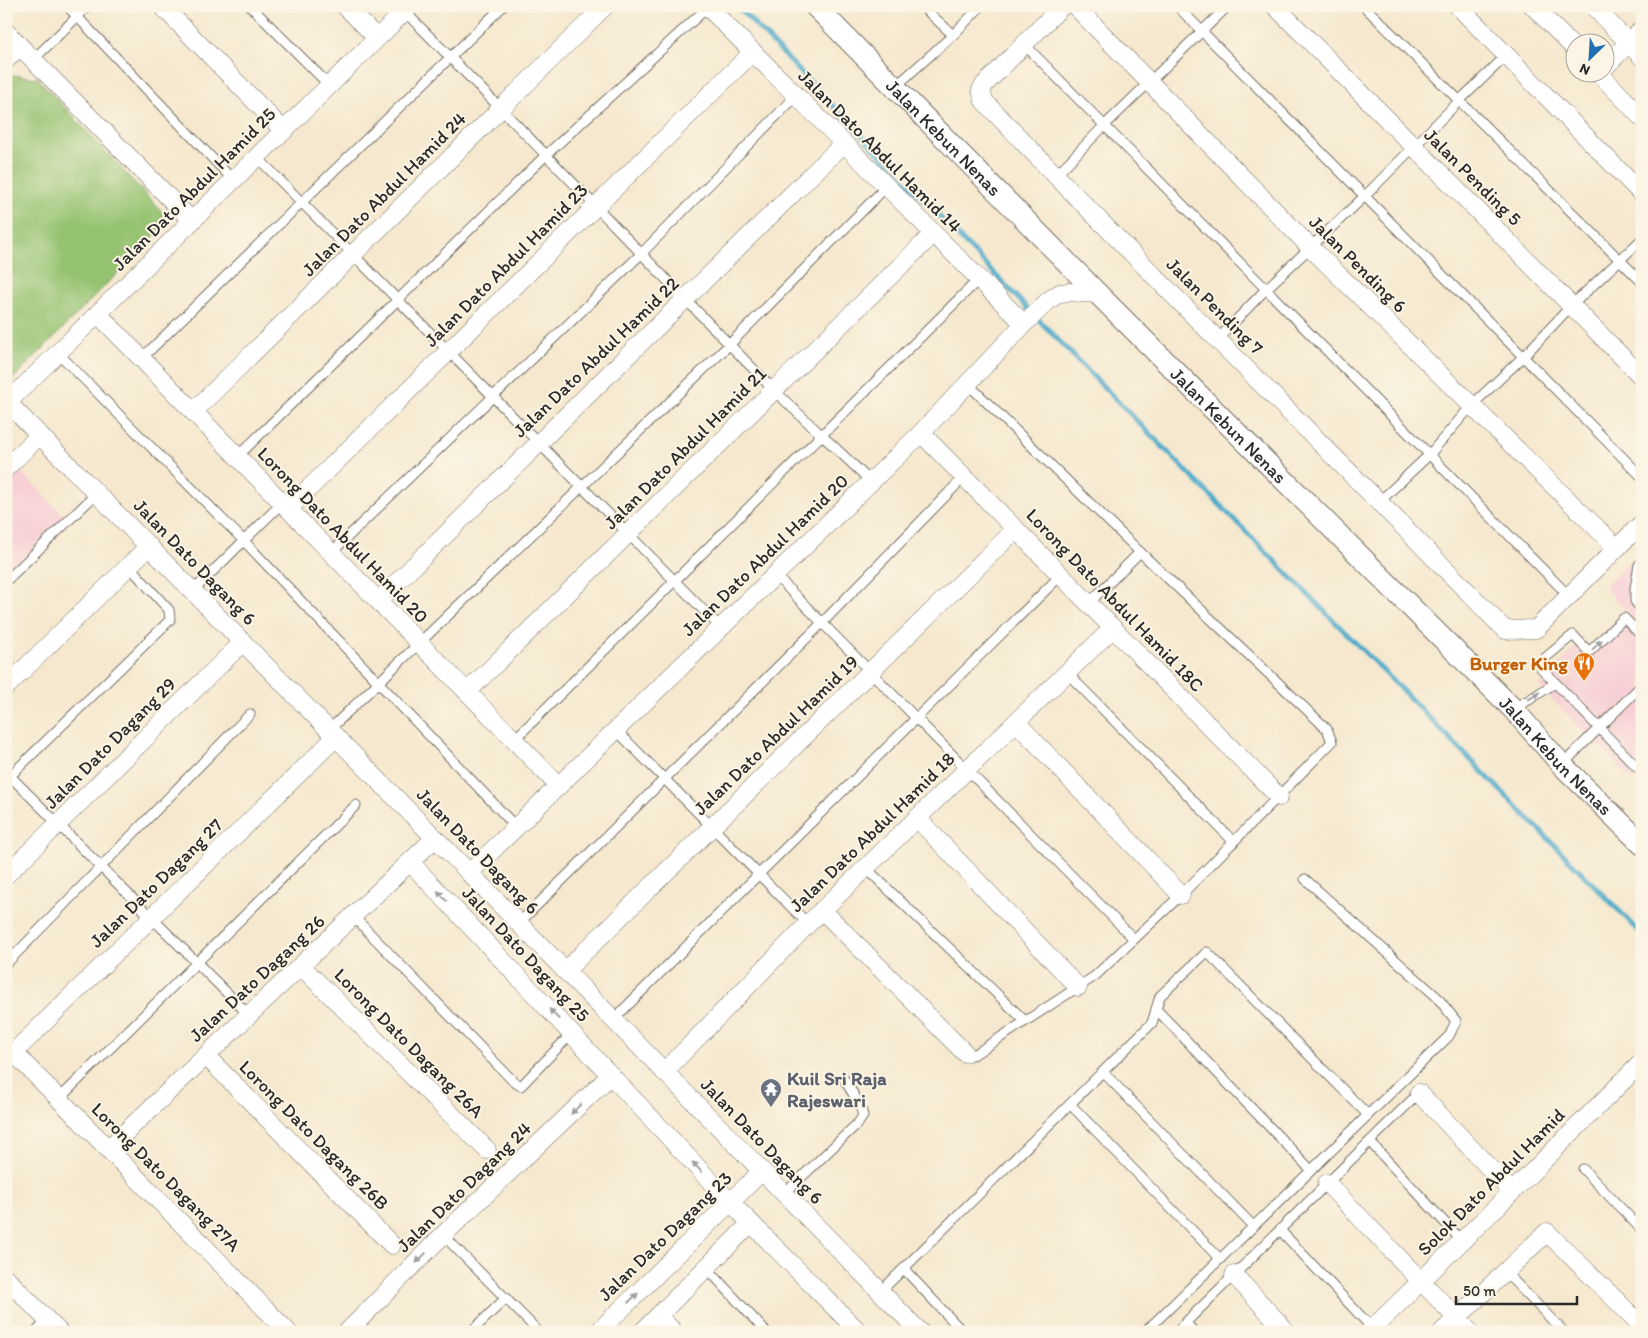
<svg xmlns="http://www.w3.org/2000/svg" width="1648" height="1338" font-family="Itim,sans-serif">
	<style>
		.built { fill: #f7cfd4 }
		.green { fill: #94c270; stroke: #60764e }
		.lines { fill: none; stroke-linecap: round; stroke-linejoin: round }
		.stream { stroke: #4baaca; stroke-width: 5 }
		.service-casing { stroke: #726d64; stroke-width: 11 }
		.minor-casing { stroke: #726d64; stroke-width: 19 }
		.tertiary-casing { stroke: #726d64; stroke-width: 23 }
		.service { stroke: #fff; stroke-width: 9 }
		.minor { stroke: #fff; stroke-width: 18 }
		.tertiary { stroke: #fff; stroke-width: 21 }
		.oneway { fill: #a0a0a0 }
		.labels { text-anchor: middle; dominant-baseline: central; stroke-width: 4; stroke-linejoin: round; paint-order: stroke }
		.street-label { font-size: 19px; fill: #2b2b2b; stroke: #fcf5e5 }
		.food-label { font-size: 19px; font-weight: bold; fill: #c56008; stroke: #fcf5e5; text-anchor: end }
		.worship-label { font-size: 19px; font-weight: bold; fill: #5b616d; stroke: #fcf5e5; text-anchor: start }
	</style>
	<rect width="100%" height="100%" fill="#fcf5e5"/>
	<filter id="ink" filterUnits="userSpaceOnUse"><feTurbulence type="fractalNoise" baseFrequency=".02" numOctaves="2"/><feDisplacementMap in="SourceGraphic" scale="10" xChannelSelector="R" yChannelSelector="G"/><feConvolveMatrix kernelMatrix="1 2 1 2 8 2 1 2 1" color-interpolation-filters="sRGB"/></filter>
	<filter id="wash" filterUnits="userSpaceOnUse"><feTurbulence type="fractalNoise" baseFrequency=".0096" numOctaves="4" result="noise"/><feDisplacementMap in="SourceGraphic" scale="20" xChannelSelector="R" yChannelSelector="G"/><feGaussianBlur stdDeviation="1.12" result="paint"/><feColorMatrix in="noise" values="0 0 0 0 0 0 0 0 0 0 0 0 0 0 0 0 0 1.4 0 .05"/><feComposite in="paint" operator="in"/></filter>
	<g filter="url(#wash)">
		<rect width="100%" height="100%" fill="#f5e8ce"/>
		<g class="built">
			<path d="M 6,456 L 65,517 L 6,574 Z"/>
			<path d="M 1642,549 L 1642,628 L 1604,587 Z"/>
			<path d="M 1618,618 L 1642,642 L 1642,780 L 1631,779 L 1539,686 L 1577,645 L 1585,653 Z"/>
		</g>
		<path class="green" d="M 13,75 L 37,78 L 162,212 L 164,226 L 10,382 L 6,378 L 6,81 Z"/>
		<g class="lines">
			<path class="stream" d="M 737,6 L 1088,371 L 1642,934"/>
		</g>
	</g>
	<g filter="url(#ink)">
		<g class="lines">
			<g class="service-casing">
				<g id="service">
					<path d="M 67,6 L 233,180"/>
					<path d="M 250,6 L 329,85"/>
					<path d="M 922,6 L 953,35"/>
					<path d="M 1177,6 L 1642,477"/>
					<path d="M 1364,6 L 1642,282"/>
					<path d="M 404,11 C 529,135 649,263 772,388 C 804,420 839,450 871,482"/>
					<path d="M 1024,44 L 1569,596"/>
					<path d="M 33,60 L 88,6"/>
					<path d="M 895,87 L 953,35 L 981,6"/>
					<path d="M 257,157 L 721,628"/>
					<path d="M 1055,176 L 1104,126 L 1228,6"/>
					<path d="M 1218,339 L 1266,289 L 1365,196 L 1459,101 L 1506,56"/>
					<path d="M 58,353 L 244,541 L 516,827"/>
					<path d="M 141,359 L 503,6"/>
					<path d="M 237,457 L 546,155 L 708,7"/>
					<path d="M 1380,501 L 1429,455 L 1472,405 L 1523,357 L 1571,306 L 1642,239"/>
					<path d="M 331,553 L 641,254 L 796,96"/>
					<path d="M 1642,563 L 1639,565 L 1635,588 L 1635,601 L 1642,610"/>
					<path d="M 775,575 L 1134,939"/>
					<path d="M 6,581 L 97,493"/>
					<path d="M 193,591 L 282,503"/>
					<path d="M 1089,603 L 1140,552"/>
					<path d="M 1642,636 L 1624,618 L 1589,652 L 1573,635 L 1545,658 L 1541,668 L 1638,768 L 1642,764"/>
					<path d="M 1067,673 L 1234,842"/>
					<path d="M 1512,708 L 1529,700 L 1555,683"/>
					<path d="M 329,730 L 730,344 L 886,187"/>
					<path d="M 616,730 L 808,924"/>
					<path d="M 514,740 L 978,280"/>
					<path d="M 1562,765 L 1642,685"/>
					<path d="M 6,772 L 249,1015"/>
					<path d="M 6,780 L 170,620 L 169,610 L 129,566"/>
					<path d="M 866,868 L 1025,1021"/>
					<path d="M 1305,879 L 1437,997 L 1456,1021 L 1449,1036 L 1368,1115"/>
					<path d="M 353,916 L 514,1082 L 521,1086 L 572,1033"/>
					<path d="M 519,923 L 822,623 L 964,477"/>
					<path d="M 6,964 L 250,714"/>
					<path d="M 1156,1009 L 1311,1170"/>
					<path d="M 613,1020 L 759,874 L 1061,575"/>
					<path d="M 965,1053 L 970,1055 L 975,1054 L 1095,976 L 1181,895 L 1332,742 L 1327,729 L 1140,552 L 968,384"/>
					<path d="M 1103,1072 L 1253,1226"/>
					<path d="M 59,1099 L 356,805"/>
					<path d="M 1070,1104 L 1220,1259"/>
					<path d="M 1370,1142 L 1462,1241"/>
					<path d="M 1583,1169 L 1642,1230"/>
					<path d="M 784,1194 L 859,1122 L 863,1116 L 860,1105 L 844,1079"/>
					<path d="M 1280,1230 L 1372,1328"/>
					<path d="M 443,1235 L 539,1332"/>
					<path d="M 706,1267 L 766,1332"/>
					<path d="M 904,1269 L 963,1332"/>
					<path d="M 1505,1272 L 1564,1332"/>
					<path d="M 880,1292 L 1152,1023 L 1160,996 L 1207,952 L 1368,1115 L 1145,1332"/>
					<path d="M 1186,1323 L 1194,1332"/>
					<path d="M 36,1332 L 47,1320"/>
					<path d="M 471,1332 L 506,1298"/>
					<path d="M 1176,1332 L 1419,1093"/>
				</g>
			</g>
			<g class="minor-casing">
				<g id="minor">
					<path d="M 162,6 L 284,131"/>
					<path d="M 345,6 L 377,38"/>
					<path d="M 707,6 L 1024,324"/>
					<path d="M 1062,6 L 985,84 L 981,90 L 984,101 C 1155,281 1333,453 1505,630 L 1536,629 L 1642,523"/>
					<path d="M 1075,6 L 1310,247 L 1617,548"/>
					<path d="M 1275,6 L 1642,377"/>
					<path d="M 1458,6 L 1642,194"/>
					<path d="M 1533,6 L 1576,50"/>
					<path d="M 1593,6 L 1642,57"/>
					<path d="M 6,32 L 192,221"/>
					<path d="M 6,60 L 20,46"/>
					<path d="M 1606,66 L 1642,29"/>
					<path d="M 1598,72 L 1642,118"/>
					<path d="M 98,314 L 559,786"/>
					<path d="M 6,401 L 920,1332"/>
					<path d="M 8,402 L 410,6"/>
					<path d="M 193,412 L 605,6"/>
					<path d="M 921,433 L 1279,797"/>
					<path d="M 6,468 L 40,435"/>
					<path d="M 288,509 L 753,52"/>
					<path d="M 378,601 L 843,144"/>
					<path d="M 6,687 L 149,546"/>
					<path d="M 467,692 L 933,234"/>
					<path d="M 1016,722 L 1181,895"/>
					<path d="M 917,818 L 1078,987"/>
					<path d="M 410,862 L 730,1202 L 859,1332"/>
					<path d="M 469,873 L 921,433 L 1024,324 L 1049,300 L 1060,293 L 1069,292 L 1098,294"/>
					<path d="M 6,875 L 243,642"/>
					<path d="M 822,910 L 965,1053"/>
					<path d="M 301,966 L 487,1150"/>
					<path d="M 565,971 L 1016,529"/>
					<path d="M 14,1053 L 288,1332"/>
					<path d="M 206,1056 L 392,1245"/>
					<path d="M 6,1060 L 336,737"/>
					<path d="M 664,1072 L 808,924 L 1113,628"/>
					<path d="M 1419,1093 L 1512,1192"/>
					<path d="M 108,1149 L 435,838"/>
					<path d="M 1327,1183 L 1470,1332"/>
					<path d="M 1234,1275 L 1287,1332"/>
					<path d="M 6,1278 L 59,1332"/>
					<path d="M 658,1316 L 674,1332"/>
					<path d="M 347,1332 L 443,1235 L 611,1075"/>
					<path d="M 598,1332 L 762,1171"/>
					<path d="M 642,1332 L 751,1223"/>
					<path d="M 1369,1332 L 1512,1192 L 1642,1062"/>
					<path d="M 1442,1332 L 1547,1232 L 1642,1326"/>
				</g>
			</g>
			<g class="tertiary-casing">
				<g id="tertiary">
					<path id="s1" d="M 815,6 L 1098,294 L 1512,708 L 1562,765 L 1642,844"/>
				</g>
			</g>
			<use href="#service" class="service"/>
			<use href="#minor" class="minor"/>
			<use href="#tertiary" class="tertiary"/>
		</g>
		<defs><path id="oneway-solid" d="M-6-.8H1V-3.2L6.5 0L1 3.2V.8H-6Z" transform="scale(1.25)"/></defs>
		<g class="oneway">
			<use href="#oneway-solid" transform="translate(1597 645) rotate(-44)"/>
			<use href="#oneway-solid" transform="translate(1534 696) rotate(-33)"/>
			<use href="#oneway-solid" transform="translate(442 896) rotate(-133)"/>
			<use href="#oneway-solid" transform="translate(554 1014) rotate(-133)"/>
			<use href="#oneway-solid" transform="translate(576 1109) rotate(136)"/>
			<use href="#oneway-solid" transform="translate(697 1167) rotate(-133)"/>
			<use href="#oneway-solid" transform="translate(421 1258) rotate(135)"/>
			<use href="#oneway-solid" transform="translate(633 1298) rotate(-44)"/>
		</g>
	</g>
	<defs>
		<g id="restaurant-pin" transform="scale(1.125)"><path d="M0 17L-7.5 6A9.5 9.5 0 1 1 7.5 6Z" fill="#e8710a" stroke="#fcf5e5"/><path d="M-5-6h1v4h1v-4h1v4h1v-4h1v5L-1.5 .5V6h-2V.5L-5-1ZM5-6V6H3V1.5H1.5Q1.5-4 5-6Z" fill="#fff"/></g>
		<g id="temple-pin" transform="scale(1.125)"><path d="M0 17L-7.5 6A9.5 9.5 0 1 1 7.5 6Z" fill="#6b7280" stroke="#fcf5e5"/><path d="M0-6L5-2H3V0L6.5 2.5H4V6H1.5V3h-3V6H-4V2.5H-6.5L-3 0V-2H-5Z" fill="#fff"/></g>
	</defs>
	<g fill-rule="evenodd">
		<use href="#restaurant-pin" x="1584" y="663"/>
		<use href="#temple-pin" x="771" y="1089"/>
	</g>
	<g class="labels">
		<g class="street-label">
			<text stroke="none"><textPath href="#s1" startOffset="184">Jalan Kebun Nenas</textPath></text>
			<text transform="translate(880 151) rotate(45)">Jalan Dato Abdul Hamid 14</text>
			<text transform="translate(1473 177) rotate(45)">Jalan Pending 5</text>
			<text transform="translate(194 189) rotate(-45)">Jalan Dato Abdul Hamid 25</text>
			<text transform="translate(384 194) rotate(-45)">Jalan Dato Abdul Hamid 24</text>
			<text transform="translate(1358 264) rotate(45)">Jalan Pending 6</text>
			<text transform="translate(506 265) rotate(-45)">Jalan Dato Abdul Hamid 23</text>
			<text transform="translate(1215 306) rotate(45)">Jalan Pending 7</text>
			<text transform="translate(596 357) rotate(-44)">Jalan Dato Abdul Hamid 22</text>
			<text stroke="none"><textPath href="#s1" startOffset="589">Jalan Kebun Nenas</textPath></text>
			<text transform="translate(685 448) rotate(-45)">Jalan Dato Abdul Hamid 21</text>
			<text transform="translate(343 535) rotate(46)">Lorong Dato Abdul Hamid 20</text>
			<text transform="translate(765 555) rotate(-44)">Jalan Dato Abdul Hamid 20</text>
			<text transform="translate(195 562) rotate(46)">Jalan Dato Dagang 6</text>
			<text transform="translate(1115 600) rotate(46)">Lorong Dato Abdul Hamid 18C</text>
			<text transform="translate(776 735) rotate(-44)">Jalan Dato Abdul Hamid 19</text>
			<text transform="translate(110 743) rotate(-45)">Jalan Dato Dagang 29</text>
			<text stroke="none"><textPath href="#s1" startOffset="1054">Jalan Kebun Nenas</textPath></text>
			<text transform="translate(872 832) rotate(-44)">Jalan Dato Abdul Hamid 18</text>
			<text transform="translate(478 851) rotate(46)">Jalan Dato Dagang 6</text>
			<text transform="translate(156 883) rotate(-44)">Jalan Dato Dagang 27</text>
			<text transform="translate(526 954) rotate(47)">Jalan Dato Dagang 25</text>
			<text transform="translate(257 978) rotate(-43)">Jalan Dato Dagang 26</text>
			<text transform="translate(409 1043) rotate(45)">Lorong Dato Dagang 26A</text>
			<text transform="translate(314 1135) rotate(45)">Lorong Dato Dagang 26B</text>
			<text transform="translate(762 1141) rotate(46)">Jalan Dato Dagang 6</text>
			<text transform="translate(166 1177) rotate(45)">Lorong Dato Dagang 27A</text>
			<text transform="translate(1491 1182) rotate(-45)">Solok Dato Abdul Hamid</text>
			<text transform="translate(464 1187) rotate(-44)">Jalan Dato Dagang 24</text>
			<text transform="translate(665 1236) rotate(-44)">Jalan Dato Dagang 23</text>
		</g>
		<g class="food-label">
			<text x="1568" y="663">Burger King</text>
		</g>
		<g class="worship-label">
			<text x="787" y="1078">Kuil Sri Raja<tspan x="787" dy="22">Rajeswari</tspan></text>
		</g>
	</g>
	<rect width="1648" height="1338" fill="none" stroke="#fcf5e5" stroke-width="25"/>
	<g transform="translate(1590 58) rotate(205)"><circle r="24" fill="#fcf5e5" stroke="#a8a49b"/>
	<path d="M0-4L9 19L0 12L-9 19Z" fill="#1f6fb2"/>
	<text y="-8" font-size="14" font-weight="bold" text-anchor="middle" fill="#2b2b2b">N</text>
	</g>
	<path d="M1456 1296v8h121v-8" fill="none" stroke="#2b2b2b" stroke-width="2.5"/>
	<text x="1463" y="1296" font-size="15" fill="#2b2b2b" stroke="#fcf5e5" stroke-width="4" paint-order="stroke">50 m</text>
</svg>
